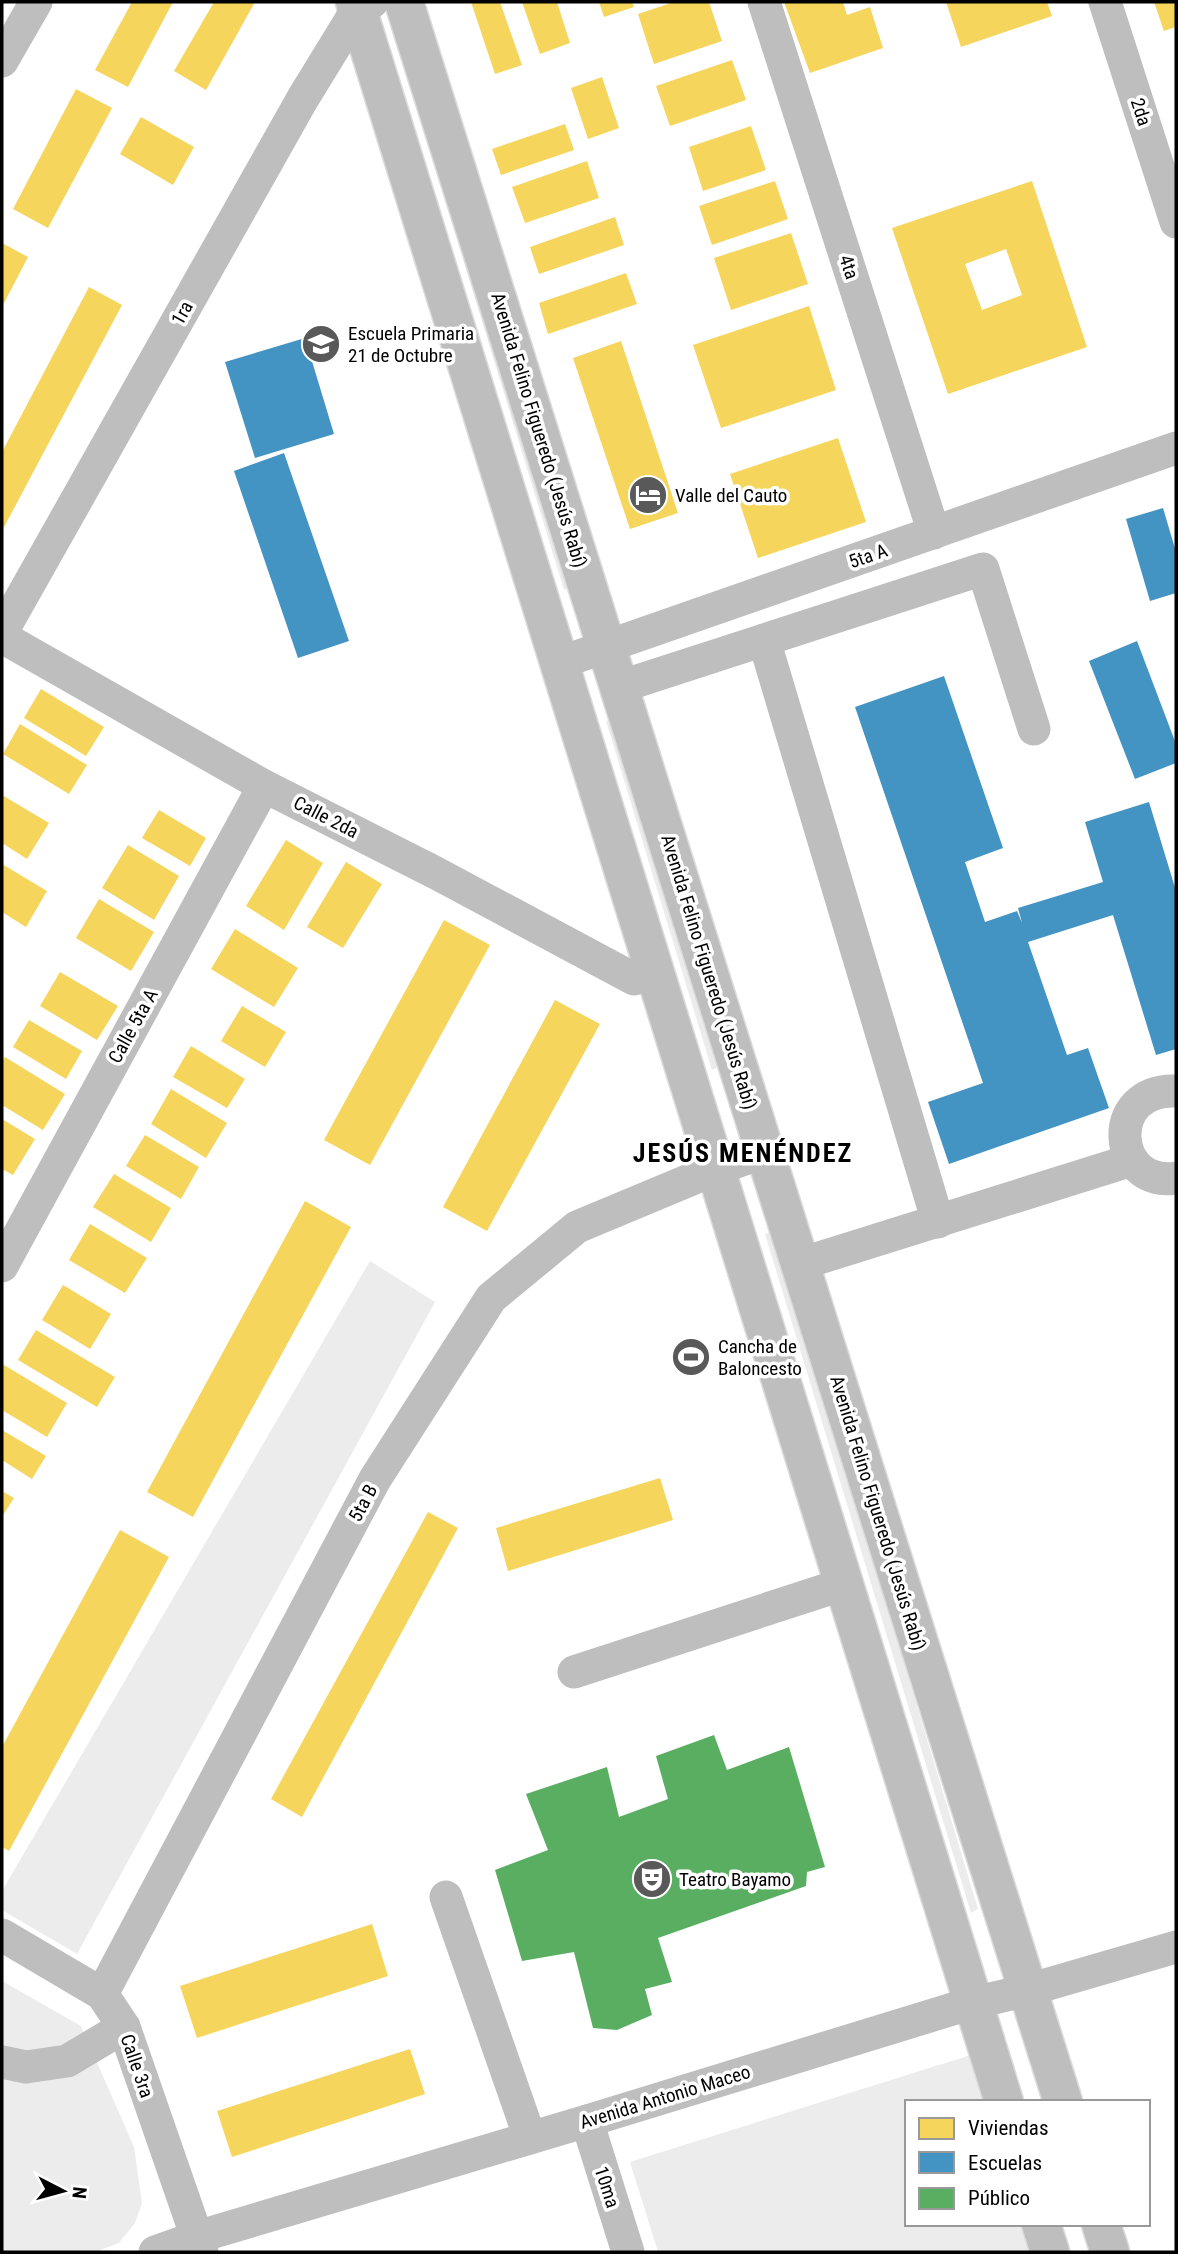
<svg xmlns="http://www.w3.org/2000/svg" width="1178" height="2254" font-family="'Roboto Condensed',sans-serif">
	<style>
		.green { fill: #ececec }
		.homes { fill: #f6d55c; fill-rule: evenodd }
		.schools { fill: #4393c3 }
		.public { fill: #5aae61 }
		.lines { fill: none; stroke-linecap: round; stroke-linejoin: round }
		.major-casing { stroke: #dbdbdb; stroke-width: 41 }
		.minor { stroke: #bebebe; stroke-width: 33 }
		.major { stroke: #bebebe; stroke-width: 38 }
		.labels { text-anchor: middle; dominant-baseline: central; stroke-width: 7; stroke-linejoin: round; paint-order: stroke }
		.street-label { font-size: 19px; fill: #000; stroke: #fff }
		.poi-label { font-size: 19px; fill: #000; stroke: #fff; text-anchor: start }
		.district-label { font-size: 26px; font-weight: bold; letter-spacing: 2px; fill: #000; stroke: #fff }
	</style>
	<rect width="100%" height="100%" fill="#fff"/>
	<g class="green">
		<path d="M 423,103 L 571,587 L 564,590 L 416,105 Z"/>
		<path d="M 612,719 L 718,1067 L 712,1070 L 606,721 Z"/>
		<path d="M 774,1231 L 978,1909 L 971,1913 L 765,1234 Z"/>
		<path d="M 370,1261 L 435,1302 L 77,1954 L 2,1910 L 2,1891 Z"/>
		<path d="M 2,1981 L 81,2026 L 134,2147 L 142,2203 L 135,2223 L 119,2243 L 95,2252 L 2,2252 Z"/>
		<path d="M 974,2054 L 989,2102 L 907,2102 L 907,2224 L 1027,2224 L 1036,2252 L 658,2252 L 630,2162 Z"/>
	</g>
	<g class="homes">
		<path d="M 132,2 L 173,2 L 128,87 L 95,70 Z"/>
		<path d="M 214,2 L 255,2 L 206,90 L 174,71 Z"/>
		<path d="M 471,2 L 500,2 L 522,65 L 495,74 Z"/>
		<path d="M 522,2 L 557,2 L 570,43 L 540,54 Z"/>
		<path d="M 599,2 L 632,2 L 634,7 L 604,17 Z"/>
		<path d="M 674,2 L 709,2 L 722,41 L 654,64 L 638,14 Z"/>
		<path d="M 784,2 L 843,2 L 847,15 L 870,7 L 883,48 L 810,73 Z"/>
		<path d="M 946,2 L 1047,2 L 1052,16 L 961,47 Z"/>
		<path d="M 1154,2 L 1176,2 L 1176,27 L 1164,31 Z"/>
		<path d="M 732,60 L 746,100 L 670,126 L 656,86 Z"/>
		<path d="M 602,77 L 619,128 L 588,139 L 571,88 Z"/>
		<path d="M 76,89 L 112,108 L 48,228 L 13,209 Z"/>
		<path d="M 141,117 L 194,147 L 173,185 L 120,154 Z"/>
		<path d="M 565,124 L 574,150 L 501,175 L 492,149 Z"/>
		<path d="M 751,126 L 766,170 L 703,191 L 689,147 Z"/>
		<path d="M 587,161 L 599,198 L 525,223 L 512,187 Z"/>
		<path d="M 775,181 L 788,219 L 712,245 L 699,206 Z"/>
		<path d="M 1032,181 L 1087,347 L 948,394 L 892,228 ZM 1006,249 L 1022,295 L 982,310 L 965,264 Z"/>
		<path d="M 615,217 L 624,245 L 539,274 L 530,247 Z"/>
		<path d="M 791,233 L 808,284 L 731,310 L 714,258 Z"/>
		<path d="M 2,243 L 28,257 L 2,307 Z"/>
		<path d="M 626,273 L 637,304 L 548,334 L 539,303 Z"/>
		<path d="M 89,287 L 122,305 L 2,531 L 2,452 Z"/>
		<path d="M 809,306 L 836,390 L 721,428 L 693,345 Z"/>
		<path d="M 621,341 L 678,513 L 630,529 L 573,358 Z"/>
		<path d="M 838,438 L 866,522 L 758,558 L 730,474 Z"/>
		<path d="M 41,689 L 104,727 L 86,756 L 24,718 Z"/>
		<path d="M 20,724 L 87,765 L 69,794 L 3,754 Z"/>
		<path d="M 2,795 L 49,823 L 27,859 L 2,843 Z"/>
		<path d="M 159,810 L 206,838 L 190,866 L 142,838 Z"/>
		<path d="M 286,840 L 323,863 L 284,930 L 246,906 Z"/>
		<path d="M 128,845 L 179,876 L 154,920 L 102,888 Z"/>
		<path d="M 346,862 L 382,884 L 343,948 L 307,927 Z"/>
		<path d="M 2,864 L 47,891 L 26,927 L 2,912 Z"/>
		<path d="M 99,899 L 154,932 L 131,971 L 76,938 Z"/>
		<path d="M 444,920 L 490,945 L 370,1165 L 324,1140 Z"/>
		<path d="M 235,929 L 298,968 L 274,1007 L 211,969 Z"/>
		<path d="M 60,972 L 118,1006 L 97,1040 L 40,1006 Z"/>
		<path d="M 555,1000 L 600,1024 L 487,1231 L 443,1207 Z"/>
		<path d="M 242,1006 L 286,1032 L 265,1067 L 221,1041 Z"/>
		<path d="M 29,1020 L 82,1051 L 66,1079 L 13,1047 Z"/>
		<path d="M 191,1046 L 245,1079 L 227,1108 L 173,1077 Z"/>
		<path d="M 5,1057 L 65,1094 L 43,1130 L 2,1105 L 2,1062 Z"/>
		<path d="M 171,1089 L 227,1123 L 206,1158 L 151,1124 Z"/>
		<path d="M 2,1119 L 35,1139 L 13,1175 L 2,1169 Z"/>
		<path d="M 145,1135 L 199,1167 L 181,1199 L 126,1166 Z"/>
		<path d="M 114,1174 L 171,1208 L 151,1242 L 93,1207 Z"/>
		<path d="M 305,1201 L 351,1227 L 193,1517 L 147,1492 Z"/>
		<path d="M 90,1224 L 147,1258 L 125,1293 L 69,1260 Z"/>
		<path d="M 63,1285 L 111,1314 L 90,1349 L 42,1320 Z"/>
		<path d="M 36,1330 L 115,1377 L 97,1407 L 18,1360 Z"/>
		<path d="M 4,1365 L 67,1403 L 47,1437 L 2,1410 L 2,1368 Z"/>
		<path d="M 2,1430 L 46,1456 L 32,1479 L 2,1460 Z"/>
		<path d="M 660,1478 L 673,1520 L 508,1571 L 496,1528 Z"/>
		<path d="M 2,1491 L 14,1498 L 2,1517 Z"/>
		<path d="M 428,1512 L 458,1528 L 302,1817 L 271,1799 Z"/>
		<path d="M 120,1530 L 169,1557 L 9,1851 L 2,1847 L 2,1747 Z"/>
		<path d="M 372,1924 L 388,1976 L 197,2038 L 180,1986 Z"/>
		<path d="M 410,2049 L 425,2094 L 232,2157 L 217,2111 Z"/>
	</g>
	<g class="schools">
		<path d="M 305,338 L 334,434 L 255,458 L 225,362 Z"/>
		<path d="M 284,453 L 349,641 L 298,658 L 234,471 Z"/>
		<path d="M 1163,508 L 1176,552 L 1176,593 L 1150,601 L 1126,519 Z"/>
		<path d="M 1137,641 L 1176,744 L 1176,763 L 1135,779 L 1089,661 Z"/>
		<path d="M 944,676 L 1003,848 L 965,862 L 985,922 L 1017,911 L 1022,923 L 1018,908 L 1103,882 L 1085,822 L 1149,802 L 1176,891 L 1176,1049 L 1156,1055 L 1113,915 L 1028,942 L 1067,1055 L 1088,1048 L 1109,1108 L 949,1164 L 928,1102 L 983,1083 L 855,707 Z"/>
	</g>
	<path class="public" d="M 714,1735 L 727,1770 L 789,1747 L 825,1867 L 807,1872 L 806,1886 L 658,1938 L 672,1982 L 645,1989 L 652,2015 L 617,2030 L 593,2028 L 574,1952 L 522,1961 L 495,1870 L 548,1850 L 526,1794 L 607,1767 L 619,1817 L 668,1799 L 656,1756 Z"/>
	<g class="lines">
		<g class="major-casing">
			<g id="major">
				<path d="M 355,2 L 1004,2102"/>
				<path d="M 404,2 L 1063,2102"/>
				<path d="M 1041,2224 L 1050,2252"/>
				<path d="M 1101,2224 L 1110,2252"/>
			</g>
		</g>
		<g class="minor">
			<path d="M 764,2 L 934,533"/>
			<path d="M 1105,2 L 1176,222"/>
			<path d="M 2,61 L 36,2"/>
			<path d="M 2,632 L 303,98 L 357,10 L 372,2"/>
			<path d="M 2,637 L 264,786 L 436,873 L 634,979 L 654,971"/>
			<path d="M 764,640 L 938,1222"/>
			<path d="M 559,663 L 1176,448"/>
			<path d="M 619,687 L 983,569 L 1034,729"/>
			<path d="M 1176,1091 C 1104,1088 1112,1188 1176,1178"/>
			<path d="M 800,1264 L 1132,1160"/>
			<path d="M 2,1266 L 264,786"/>
			<path d="M 574,1672 L 844,1584"/>
			<path d="M 446,1897 L 530,2138"/>
			<path d="M 2,1935 L 102,1994 L 124,2027 L 202,2252"/>
			<path d="M 102,1994 L 375,1479 L 491,1298 L 577,1227 L 716,1169 L 765,1152"/>
			<path d="M 2,2062 L 26,2067 L 67,2061 L 124,2027"/>
			<path d="M 587,2121 L 628,2252"/>
			<path d="M 155,2252 L 197,2237 L 587,2121 L 969,2004 L 1028,1990 L 1176,1947"/>
		</g>
		<use href="#major" class="major"/>
	</g>
	<defs>
		<g id="school-disc" transform="scale(2.0125)"><circle r="9.5" fill="#595959" stroke="#fff"/><path d="M0-5L7-2L0 1L-7-2ZM-4 1L0 2.5L4 1V4Q0 6-4 4Z" fill="#fff"/></g>
		<g id="hotel-disc" transform="scale(2.0125)"><circle r="9.5" fill="#595959" stroke="#fff"/><path d="M-6-4.5h1.5V1H6V5H4.5V3h-9V5H-6ZM-4 0a1.8 1.8 0 1 1 3.6 0ZM.5 0V-2.5h3Q6-2.5 6 0Z" fill="#fff"/></g>
		<g id="stadium-disc" transform="scale(2.0125)"><circle r="9.5" fill="#595959" stroke="#fff"/><path d="M0-5a6.5 5 0 1 0 0 10a6.5 5 0 1 0 0-10ZM-3.5-1.8h7v3.6h-7Z" fill="#fff"/></g>
		<g id="theatre-disc" transform="scale(2.0125)"><circle r="9.5" fill="#595959" stroke="#fff"/><path d="M-5-5.5Q0-4 5-5.5V0Q5 5 0 6Q-5 5-5 0ZM-3.3-2.5H-1v1.5H-3.3ZM1-2.5H3.3v1.5H1ZM-2.8 1Q0 5.5 2.8 1Z" fill="#fff"/></g>
	</defs>
	<g fill-rule="evenodd">
		<use href="#school-disc" x="321" y="344"/>
		<use href="#hotel-disc" x="648" y="495"/>
		<use href="#stadium-disc" x="691" y="1357"/>
		<use href="#theatre-disc" x="652" y="1879"/>
	</g>
	<g class="labels">
		<g class="street-label">
			<text transform="translate(1141 112) rotate(72)">2da</text>
			<text transform="translate(849 267) rotate(72)">4ta</text>
			<text transform="translate(182 313) rotate(-61)">1ra</text>
			<text transform="translate(539 430) rotate(73)">Avenida Felino Figueredo (Jesús Rabí)</text>
			<text transform="translate(868 556) rotate(-19)">5ta A</text>
			<text transform="translate(326 817) rotate(27)">Calle 2da</text>
			<text transform="translate(709 972) rotate(73)">Avenida Felino Figueredo (Jesús Rabí)</text>
			<text transform="translate(133 1026) rotate(-61)">Calle 5ta A</text>
			<text transform="translate(363 1503) rotate(-62)">5ta B</text>
			<text transform="translate(878 1513) rotate(73)">Avenida Felino Figueredo (Jesús Rabí)</text>
			<text transform="translate(137 2066) rotate(71)">Calle 3ra</text>
			<text transform="translate(665 2097) rotate(-17)">Avenida Antonio Maceo</text>
			<text transform="translate(607 2187) rotate(72)">10ma</text>
		</g>
		<g class="poi-label">
			<text x="348" y="333">Escuela Primaria<tspan x="348" dy="22">21 de Octubre</tspan></text>
			<text x="675" y="495">Valle del Cauto</text>
			<text x="718" y="1346">Cancha de<tspan x="718" dy="22">Baloncesto</tspan></text>
			<text x="679" y="1879">Teatro Bayamo</text>
		</g>
		<g class="district-label">
			<text x="743" y="1153">JESÚS MENÉNDEZ</text>
		</g>
	</g>
	<rect width="1178" height="2254" fill="none" stroke="#000000" stroke-width="7"/>
	<rect x="905" y="2100" width="245" height="126" fill="#ffffff" stroke="#999999" stroke-width="2"/>
	<rect x="919" y="2118" width="35" height="21" fill="#f6d55c" stroke="#999999" stroke-width="2"/>
	<text x="968" y="2135" font-size="21" fill="#000000">Viviendas</text>
	<rect x="919" y="2152" width="35" height="21" fill="#4393c3" stroke="#999999" stroke-width="2"/>
	<text x="968" y="2170" font-size="21" fill="#000000">Escuelas</text>
	<rect x="919" y="2188" width="35" height="21" fill="#5aae61" stroke="#999999" stroke-width="2"/>
	<text x="968" y="2205" font-size="21" fill="#000000">Público</text>
	<g transform="translate(63 2191) rotate(96)" stroke="#ffffff" stroke-width="5" paint-order="stroke">
	<path d="M0-5L12 26L0 18L-12 26Z" fill="#000000"/>
	<text y="-10" font-size="19" font-weight="bold" text-anchor="middle" fill="#000000">N</text>
	</g>
</svg>
